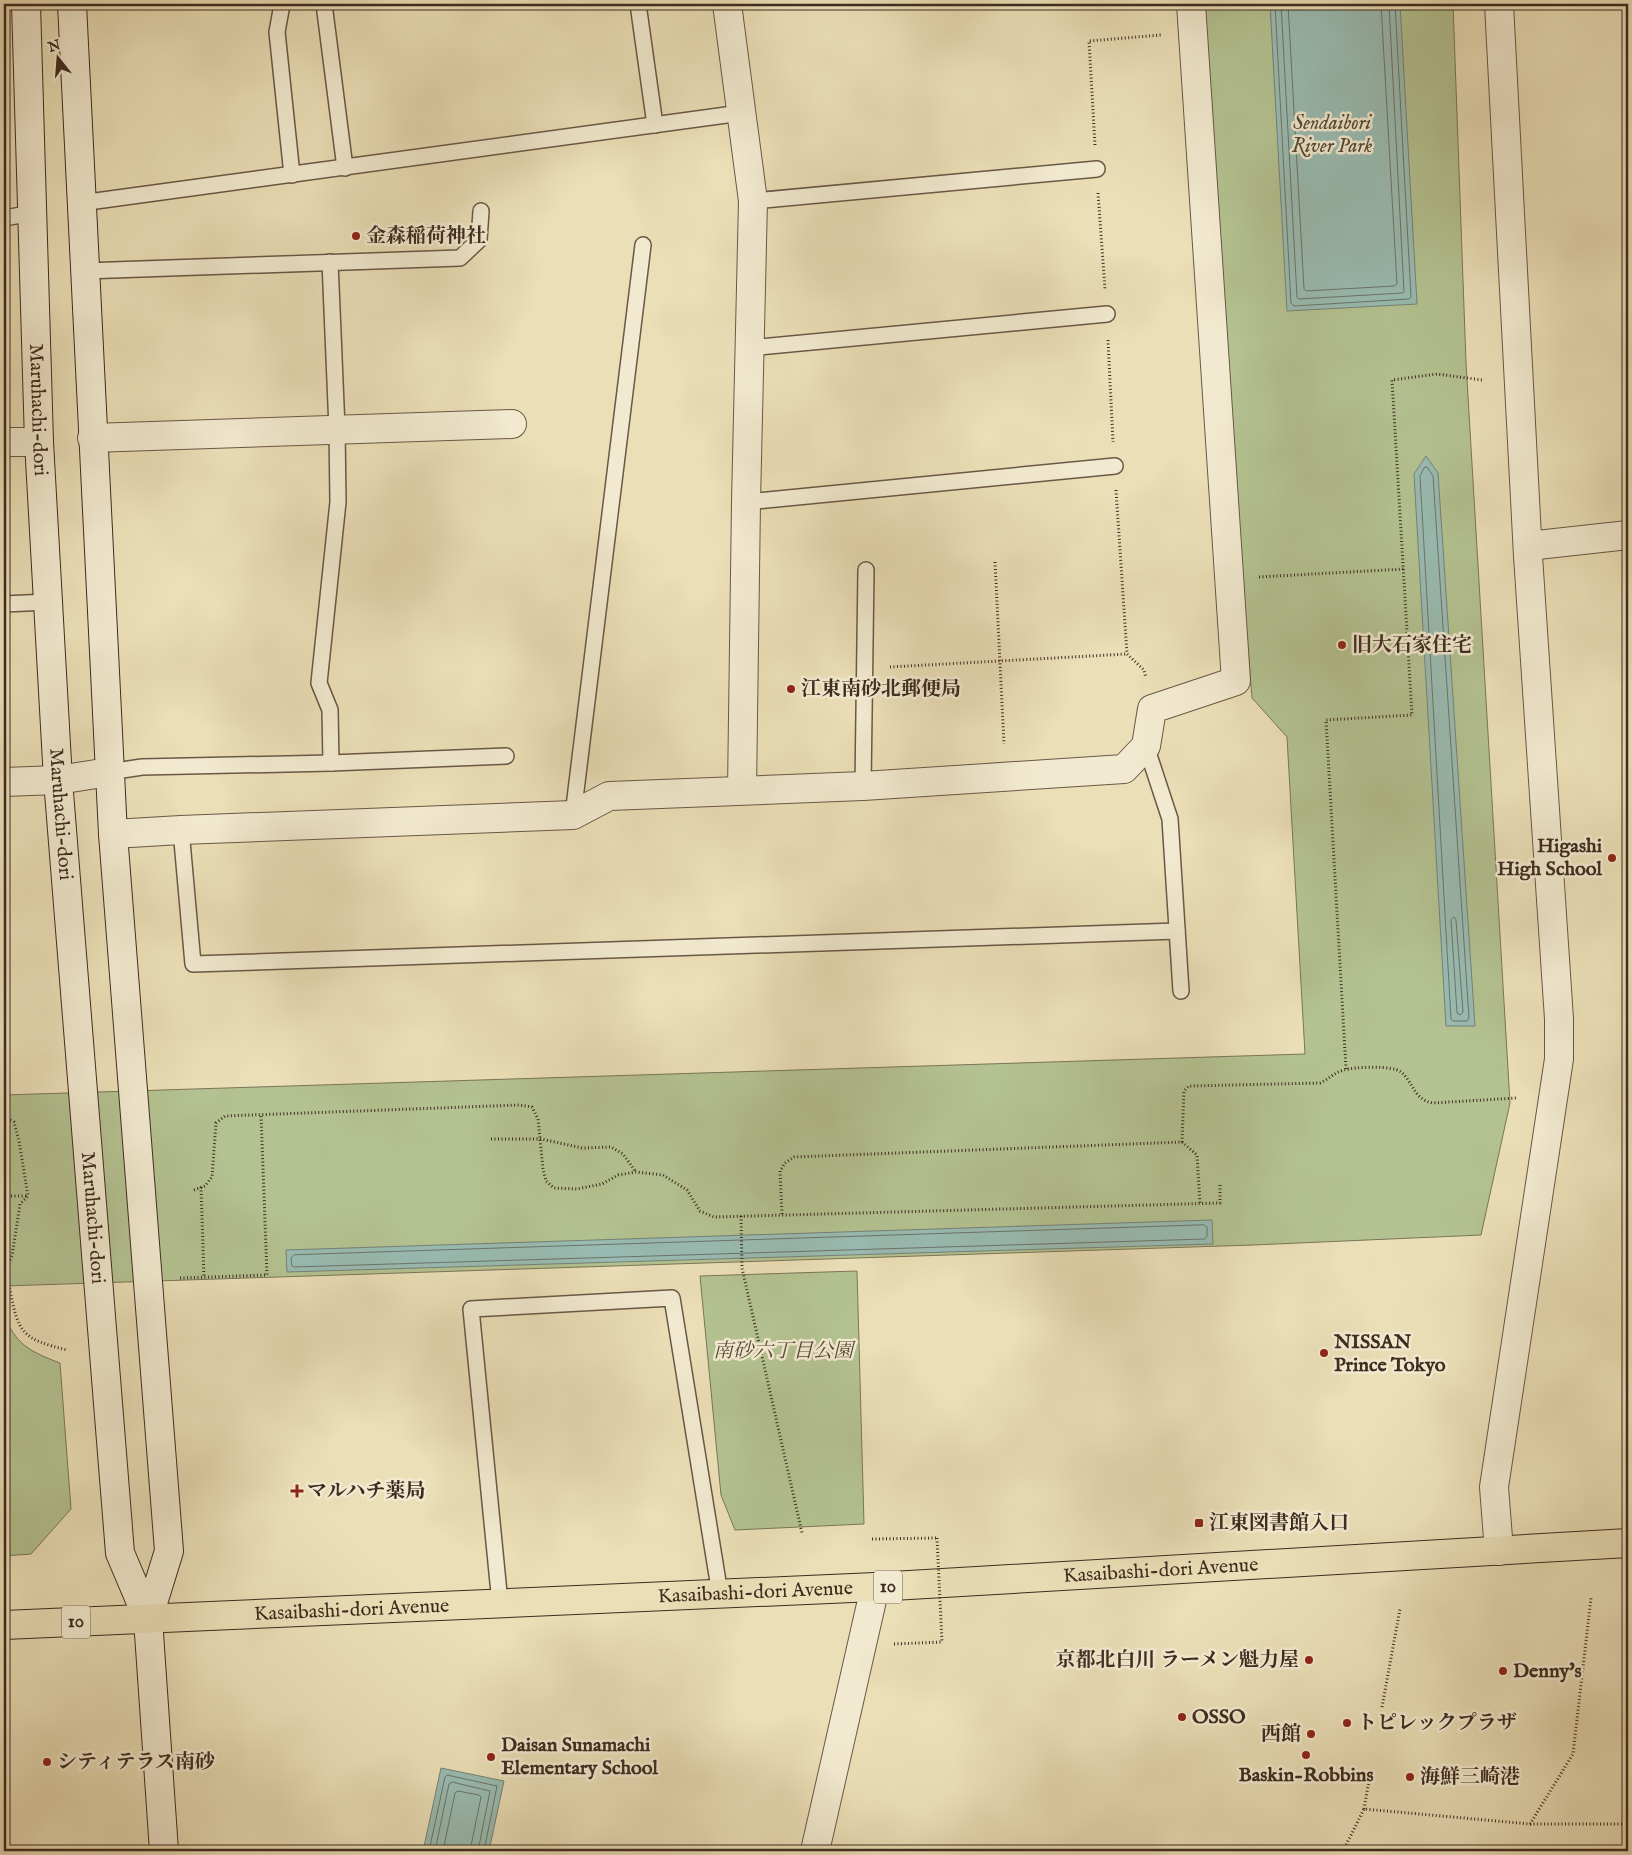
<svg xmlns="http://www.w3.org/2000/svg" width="1632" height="1855" font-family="'IM FELL English','Noto Serif JP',serif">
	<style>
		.green { fill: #b4c291; stroke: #797658 }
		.water { fill: #99bcb3; stroke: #758278 }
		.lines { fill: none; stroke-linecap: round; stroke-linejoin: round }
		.shore { stroke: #6c746a; stroke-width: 1 }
		.service-casing { stroke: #695846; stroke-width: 18 }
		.minor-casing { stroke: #695846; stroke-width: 30 }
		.tertiary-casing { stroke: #695846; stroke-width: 30 }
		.secondary-casing { stroke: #3e2b20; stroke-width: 30 }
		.primary-casing { stroke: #3e2b20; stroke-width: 30 }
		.path { stroke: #3e2b20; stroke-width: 3; stroke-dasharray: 1 2.5; stroke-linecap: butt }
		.service { stroke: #f2ead0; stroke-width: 15 }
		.minor { stroke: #f2ead0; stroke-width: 28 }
		.tertiary { stroke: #f2ead0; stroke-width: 28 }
		.secondary { stroke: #f2ead0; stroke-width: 28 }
		.primary { stroke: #ebdfb7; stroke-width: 28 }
		.path-bridge { stroke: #3e2b20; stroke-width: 3; stroke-dasharray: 1 2.5; stroke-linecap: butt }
		.poi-dot { fill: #8f2418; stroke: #f2ead0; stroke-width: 2 }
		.labels { text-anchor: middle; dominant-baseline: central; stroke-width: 5; stroke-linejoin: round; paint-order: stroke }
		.shield { fill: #f2ead0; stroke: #746455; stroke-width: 1 }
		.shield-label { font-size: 19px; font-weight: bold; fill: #3e2b20 }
		.park-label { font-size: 20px; font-style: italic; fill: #564937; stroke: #f2ead0 }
		.poi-label { font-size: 20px; font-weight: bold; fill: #3e2b20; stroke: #f2ead0; text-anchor: start }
		.street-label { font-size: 20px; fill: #3e2b20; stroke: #f2ead0 }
	</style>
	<rect width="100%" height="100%" fill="#ebdfb7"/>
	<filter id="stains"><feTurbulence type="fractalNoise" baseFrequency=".004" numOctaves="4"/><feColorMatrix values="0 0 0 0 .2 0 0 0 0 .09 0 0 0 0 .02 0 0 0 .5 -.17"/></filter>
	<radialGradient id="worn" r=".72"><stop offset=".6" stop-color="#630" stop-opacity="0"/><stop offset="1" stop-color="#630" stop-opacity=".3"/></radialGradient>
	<g class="green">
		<path d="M 1195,4 L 1453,4 L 1466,363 L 1510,1103 L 1481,1235 L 1253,1245 L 4,1286 L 4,1095 L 1305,1054 L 1287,737 L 1252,698 Z"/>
		<path d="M 857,1271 L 864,1524 L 735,1530 L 721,1495 L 700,1276 Z"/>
		<path d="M 4,1313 C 14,1344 31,1352 60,1363 L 71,1509 L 31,1554 L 4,1556 Z"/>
	</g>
	<g class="water">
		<path d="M 1270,4 L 1400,4 L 1417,304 L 1287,311 Z"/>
		<path d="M 1426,456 L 1438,473 L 1475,1026 L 1446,1026 L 1414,474 Z"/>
		<path d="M 1212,1220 L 1213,1244 L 287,1272 L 286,1250 Z"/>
		<path d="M 441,1768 L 504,1781 L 489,1851 L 423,1851 Z"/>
	</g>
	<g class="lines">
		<g class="shore">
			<path d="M 1275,4 L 1291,303 L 1294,306 L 1409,299 L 1411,297 L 1395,4"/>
			<path d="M 1281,4 L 1297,297 L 1299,299 L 1402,293 L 1404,292 L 1389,4"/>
			<path d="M 1288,4 L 1304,289 L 1306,291 L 1394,286 L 1397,284 L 1381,4"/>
			<path d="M 1427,467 L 1433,476 L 1469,1018 L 1467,1021 L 1453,1021 L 1451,1019 L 1420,476 L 1424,468 Z"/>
			<path d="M 1454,917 L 1456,920 L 1463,1012 L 1460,1015 L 1457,1013 L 1451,920 Z"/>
			<path d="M 1204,1225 L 1207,1227 L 1207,1236 L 1205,1239 L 294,1267 L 292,1266 L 291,1258 L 294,1255 Z"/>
			<path d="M 429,1851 L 445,1777 L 447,1775 L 497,1786 L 484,1851"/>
			<path d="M 435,1851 L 449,1784 L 452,1782 L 490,1791 L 478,1851"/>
			<path d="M 443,1851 L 455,1793 L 458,1791 L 479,1795 L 481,1797 L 470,1851"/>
		</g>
		<g class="service-casing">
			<g id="service">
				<path d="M 281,4 L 281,10 L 277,32 L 292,175"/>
				<path d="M 324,4 L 345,168"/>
				<path d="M 638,4 L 655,125"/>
				<path d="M 753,201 L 1097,169"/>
				<path d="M 81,203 L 741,113"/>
				<path d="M 4,218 L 33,213"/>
				<path d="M 330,262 L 337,429 L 338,502 L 319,683 L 330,710 L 331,763"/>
				<path d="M 84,271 L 460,258 L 479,240 L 481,211"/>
				<path d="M 749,348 L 1107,314"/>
				<path d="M 746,502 L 1115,466"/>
				<path d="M 4,604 L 47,602"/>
				<path d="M 1146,746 L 1170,819 L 1181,991"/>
				<path d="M 109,772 L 142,767 L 331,763 L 506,756"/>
				<path d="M 863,786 L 866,570"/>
				<path d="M 573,815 L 643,245"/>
				<path d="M 181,830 L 193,964 L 1177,931"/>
				<path d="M 500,1603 L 471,1309 L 672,1298 L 720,1594"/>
			</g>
		</g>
		<g class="minor-casing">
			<g id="minor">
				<path d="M 727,4 L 753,201 L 746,502 L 742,790"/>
				<path d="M 92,438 L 512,424"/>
				<path d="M 4,442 L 39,442"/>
				<path d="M 1528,546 L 1628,535"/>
				<path d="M 113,834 L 181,830 L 573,815 L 609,796 L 863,786 L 1124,769 L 1146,746 L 1152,709 L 1236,681 L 1191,4"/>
				<path d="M 815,1851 L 875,1587"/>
			</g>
		</g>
		<g class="tertiary-casing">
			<g id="tertiary">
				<path d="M 4,782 L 58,780 L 109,772"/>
				<path d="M 1499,1551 L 1494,1487 L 1559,1059 L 1559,1019 L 1528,556 L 1499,4"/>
			</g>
		</g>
		<g class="secondary-casing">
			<g id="secondary">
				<path id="s1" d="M 26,4 L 39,442 L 58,780 L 120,1553 L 148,1619 L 164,1851"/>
				<path d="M 72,4 L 113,834 L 169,1551 L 148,1619"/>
			</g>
		</g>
		<g class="primary-casing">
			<g id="primary">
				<path id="s2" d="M 4,1625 L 875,1587 L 1628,1543"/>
			</g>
		</g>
		<g class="path">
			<path d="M 1095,145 L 1089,41 L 1161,35"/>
			<path d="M 1098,193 L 1105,289"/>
			<path d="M 1108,340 L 1113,442"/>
			<path d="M 1116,490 L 1127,654 L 1144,670 L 1146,678"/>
			<path d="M 995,562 L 1004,744"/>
			<path d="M 1259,577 L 1404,569"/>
			<path d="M 890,667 L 1127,654"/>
			<path d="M 1346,1069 L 1326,720 L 1412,715 L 1392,380 L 1437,374 L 1482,380"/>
			<path d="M 4,1117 L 14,1122 L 19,1141 L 28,1196 L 20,1204 L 12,1256 L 6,1268"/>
			<path d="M 491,1139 L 541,1139 L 582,1148 L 611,1147 L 623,1154 L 636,1172"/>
			<path d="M 1182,1142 L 1197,1155 L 1200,1204"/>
			<path d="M 201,1187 L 204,1277"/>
			<path d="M 194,1190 L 205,1186 L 212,1177 L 216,1123 L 225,1116 L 519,1105 L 532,1107 L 538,1119 L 543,1169 L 546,1181 L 554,1188 L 577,1189 L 602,1184 L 618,1175 L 636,1172 L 663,1175 L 687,1190 L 700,1211 L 714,1217 L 1220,1203 L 1220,1183"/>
			<path d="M 4,1196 L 27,1196"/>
			<path d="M 782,1214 L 780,1171 L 785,1163 L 794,1157 L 1182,1142 L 1184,1091 L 1189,1086 L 1320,1083 C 1329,1079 1335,1072 1344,1070 C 1354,1067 1393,1065 1401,1072 C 1414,1083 1414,1100 1433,1103 L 1516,1098"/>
			<path d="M 741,1216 L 742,1268 L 802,1533"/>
			<path d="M 4,1268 C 8,1272 8,1282 10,1289 C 18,1334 23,1339 67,1350"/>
			<path d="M 180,1278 L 267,1275 L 261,1115"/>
			<path d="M 872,1539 L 937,1538"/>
			<path d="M 894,1644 L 942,1642"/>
			<path d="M 1382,1707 L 1400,1609"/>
			<path d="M 1364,1809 L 1371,1769"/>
			<path d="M 1530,1824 L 1628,1824"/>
			<path d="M 1343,1851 L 1364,1809 L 1530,1824 L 1573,1754 L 1591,1598"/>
		</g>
		<use href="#service" class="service"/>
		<use href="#minor" class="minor"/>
		<use href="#tertiary" class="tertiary"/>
		<use href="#secondary" class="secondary"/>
		<use href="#primary" class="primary"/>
		<path class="path-bridge" d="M 937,1538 L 942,1642"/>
	</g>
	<g class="poi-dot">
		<circle cx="356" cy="236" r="5"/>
		<circle cx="1342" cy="645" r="5"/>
		<circle cx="791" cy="689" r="5"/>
		<circle cx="1612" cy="858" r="5"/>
		<circle cx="1324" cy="1353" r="5"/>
		<path d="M294.5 1483.5h5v5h5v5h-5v5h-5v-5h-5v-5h5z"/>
		<rect x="1194" y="1518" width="10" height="10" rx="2.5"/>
		<circle cx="1309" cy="1660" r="5"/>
		<circle cx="1503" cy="1671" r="5"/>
		<circle cx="1182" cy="1717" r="5"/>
		<circle cx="1347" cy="1723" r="5"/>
		<circle cx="1311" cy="1734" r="5"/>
		<circle cx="1306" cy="1755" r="5"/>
		<circle cx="491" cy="1757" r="5"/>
		<circle cx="47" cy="1762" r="5"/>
		<circle cx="1410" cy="1777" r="5"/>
	</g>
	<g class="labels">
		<g class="shield">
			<rect x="874" y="1570.5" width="28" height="33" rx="4"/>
			<rect x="62" y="1605.5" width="28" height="33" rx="4"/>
		</g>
		<g class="shield-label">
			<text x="888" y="1587">10</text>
			<text x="76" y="1622">10</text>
		</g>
		<g class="park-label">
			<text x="1332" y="123">Sendaibori<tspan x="1332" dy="23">River Park</tspan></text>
			<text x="783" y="1351">南砂六丁目公園</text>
		</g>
		<g class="poi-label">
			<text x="366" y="236">金森稲荷神社</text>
			<text x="1352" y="645">旧大石家住宅</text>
			<text x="801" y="689">江東南砂北郵便局</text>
			<text x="1602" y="846" text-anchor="end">Higashi<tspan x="1602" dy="23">High School</tspan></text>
			<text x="1334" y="1342">NISSAN<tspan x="1334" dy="23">Prince Tokyo</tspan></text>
			<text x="307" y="1491">マルハチ薬局</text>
			<text x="1209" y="1523">江東図書館入口</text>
			<text x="1299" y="1660" text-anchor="end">京都北白川 ラーメン魁力屋</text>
			<text x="1513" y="1671">Denny's</text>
			<text x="1192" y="1717">OSSO</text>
			<text x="1357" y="1723">トピレックプラザ</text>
			<text x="1301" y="1734" text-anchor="end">西館</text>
			<text x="501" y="1745">Daisan Sunamachi<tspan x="501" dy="23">Elementary School</tspan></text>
			<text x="57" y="1762">シティテラス南砂</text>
			<text x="1306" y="1775" text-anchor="middle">Baskin-Robbins</text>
			<text x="1420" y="1777">海鮮三崎港</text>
		</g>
		<g class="street-label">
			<text stroke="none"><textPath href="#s1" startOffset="406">Maruhachi-dori</textPath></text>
			<text stroke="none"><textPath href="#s1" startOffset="811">Maruhachi-dori</textPath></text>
			<text stroke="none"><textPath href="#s1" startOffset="1216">Maruhachi-dori</textPath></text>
			<text stroke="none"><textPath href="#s2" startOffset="1158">Kasaibashi-dori Avenue</textPath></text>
			<text stroke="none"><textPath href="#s2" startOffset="752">Kasaibashi-dori Avenue</textPath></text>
			<text stroke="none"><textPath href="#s2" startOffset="348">Kasaibashi-dori Avenue</textPath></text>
		</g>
	</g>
	<rect width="1632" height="1855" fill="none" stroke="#ebdfb7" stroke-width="20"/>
	<rect x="5" y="5" width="1622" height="1845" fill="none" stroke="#3e2b20" stroke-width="2.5"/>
	<rect x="10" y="10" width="1612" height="1835" fill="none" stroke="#3e2b20"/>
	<g transform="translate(58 58) rotate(343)" stroke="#f2ead0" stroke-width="4" paint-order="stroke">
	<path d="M0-4L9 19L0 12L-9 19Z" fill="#3e2b20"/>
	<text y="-8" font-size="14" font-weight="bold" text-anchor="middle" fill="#3e2b20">N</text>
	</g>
	<rect width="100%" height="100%" filter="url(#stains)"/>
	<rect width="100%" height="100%" fill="url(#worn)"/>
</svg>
